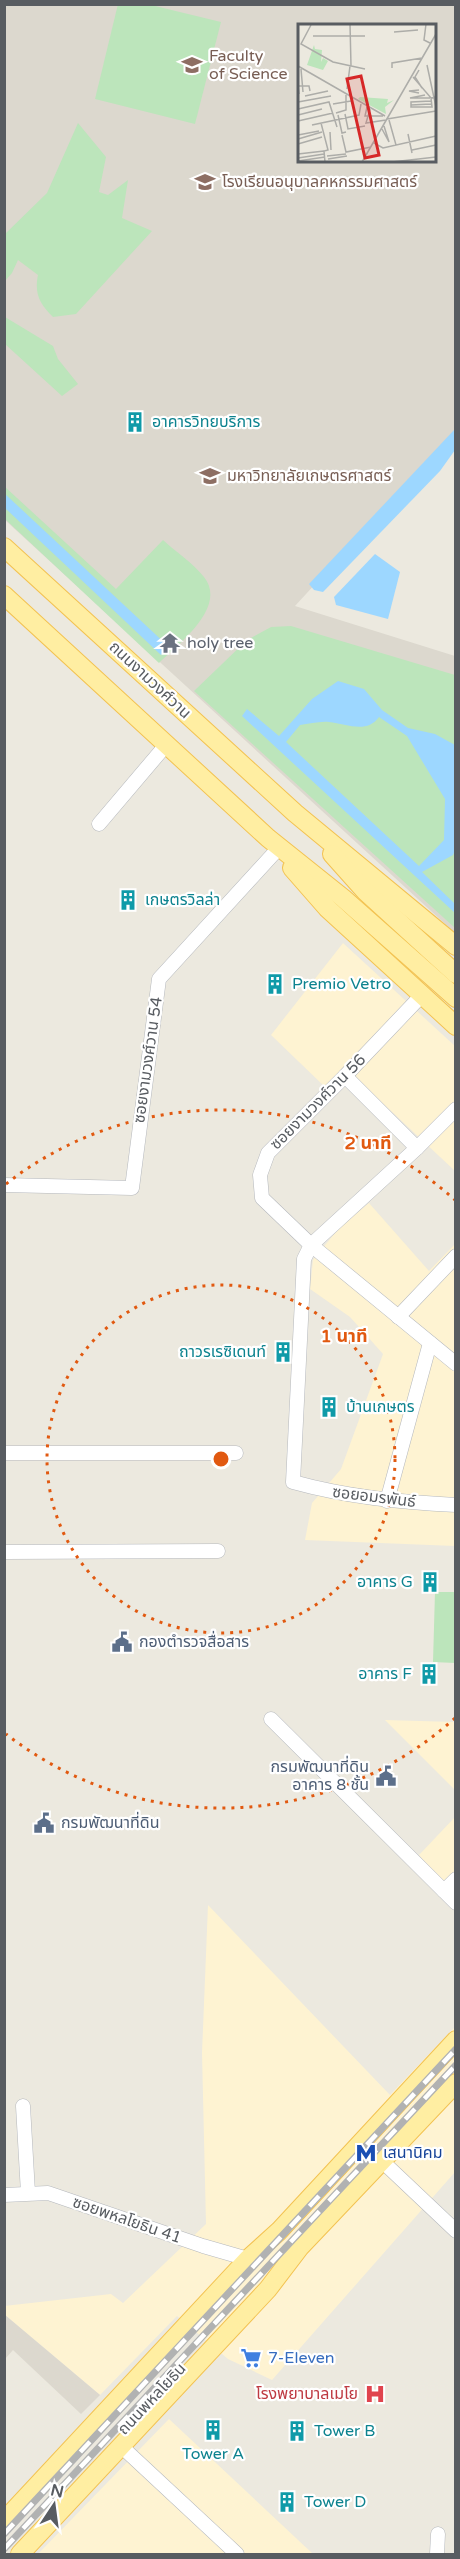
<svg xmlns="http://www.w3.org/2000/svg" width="460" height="2559" font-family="'Varela Round','Noto Sans Thai',sans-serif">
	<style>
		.commercial { fill: #fef3d2 }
		.education { fill: #dcd8ce; fill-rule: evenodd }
		.green { fill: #bce5bb }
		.water { fill: #9dd7ff; fill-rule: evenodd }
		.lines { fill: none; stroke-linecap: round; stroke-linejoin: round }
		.minor-casing { stroke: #b5b8bd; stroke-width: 15 }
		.major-casing { stroke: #f3c251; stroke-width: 20 }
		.minor { stroke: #fff; stroke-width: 14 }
		.major { stroke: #ffeea2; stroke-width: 18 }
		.rail-casing { stroke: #b1b2b2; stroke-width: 7 }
		.rail { stroke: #fff; stroke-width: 4.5; stroke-dasharray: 14; stroke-linecap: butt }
		.ring { fill: none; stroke: #e15910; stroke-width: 3; stroke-dasharray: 3 6 }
		.labels { text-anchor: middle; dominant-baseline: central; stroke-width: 4.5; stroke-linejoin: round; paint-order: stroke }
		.education-label { font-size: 16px; fill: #785e54; stroke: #fff; text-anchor: start }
		.culture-label { font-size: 16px; fill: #0d838f; stroke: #fff; text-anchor: start }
		.worship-label { font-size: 16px; fill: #5b616d; stroke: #fff; text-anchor: start }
		.street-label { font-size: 16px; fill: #585c61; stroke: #fff }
		.service-label { font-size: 16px; fill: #4e5e75; stroke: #fff; text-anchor: start }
		.transit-label { font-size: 16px; fill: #164399; stroke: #fff; text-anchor: start }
		.shop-label { font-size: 16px; fill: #366cbe; stroke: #fff; text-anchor: start }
		.health-label { font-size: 16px; fill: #be3a42; stroke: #fff; text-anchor: end }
		.inset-road { fill: none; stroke: #adada9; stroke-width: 1.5 }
		.view { fill: #d62828; fill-opacity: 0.15; stroke: #d62828; stroke-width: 3 }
		.inset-edge { fill: none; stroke: #585c61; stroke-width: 3 }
		.centre { fill: #e15910; stroke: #fff; stroke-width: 3 }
		.ring-label { font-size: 18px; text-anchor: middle; font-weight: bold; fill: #e15910; stroke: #fff; stroke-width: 4.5; stroke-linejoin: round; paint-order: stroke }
	</style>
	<rect width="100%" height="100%" fill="#ece9df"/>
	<g class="commercial">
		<path d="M 343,943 L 455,1046 L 455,1171 L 345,1068 L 325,1087 L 271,1035 Z"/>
		<path d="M 369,1203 L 429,1271 L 455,1244 L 455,1546 L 305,1540 L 312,1503 L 341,1469 L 383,1354 L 350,1317 L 310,1289 L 313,1260 L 339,1228 Z"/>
		<path d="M 385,1720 L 455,1722 L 455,1790 Z"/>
		<path d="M 455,1817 L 455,1896 L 419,1855 Z"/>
		<path d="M 208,1905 L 390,2095 L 455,2027 L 455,2172 L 272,2380 L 228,2359 L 177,2316 L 100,2395 L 5,2315 L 4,2306 L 111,2294 L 123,2303 L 206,2224 L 202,2053 Z"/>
		<path d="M 169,2419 L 313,2554 L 38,2554 Z"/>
	</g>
	<g class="education">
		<path d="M 4,5 L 455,5 L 455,432 L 295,606 L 455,656 L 455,933 L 5,520 ZM 300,26 L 434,26 L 434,160 L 300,160 Z"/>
		<path d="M 5,2315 L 100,2395 L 81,2414 L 13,2350 L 5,2359 Z"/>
	</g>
	<g class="green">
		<path d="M 118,4 L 151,5 L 221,22 L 195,124 L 95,99 Z"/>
		<path d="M 78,123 L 106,157 L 99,192 L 108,195 L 128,180 L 122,218 L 152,231 L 76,314 L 53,317 C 40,304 34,294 38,275 L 18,260 L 12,273 L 5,281 L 5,234 L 47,193 Z"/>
		<path d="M 5,317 L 53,346 L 58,359 L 78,384 L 62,396 L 5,344 Z"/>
		<path d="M 4,486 L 116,589 L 163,540 C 176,552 193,563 204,577 C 228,607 178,644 159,663 L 5,519 Z"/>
		<path d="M 291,626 L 455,675 L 455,928 L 194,691 L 247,640 L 271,627 Z"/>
		<path d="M 435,1592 L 455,1592 L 455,1663 L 433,1662 Z"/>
	</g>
	<g class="water">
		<path d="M 455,429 L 455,450 L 440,471 L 323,592 L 314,590 L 309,584 Z"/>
		<path d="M 4,493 L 169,647 L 161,655 L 5,508 Z"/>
		<path d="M 375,554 L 400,572 L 388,619 L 336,605 L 334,597 Z"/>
		<path d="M 338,681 L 364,689 L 382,710 L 408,728 L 435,734 L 455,745 L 455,850 L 453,855 L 422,872 L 455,904 L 455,913 L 242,716 L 247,709 L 279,736 L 312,699 ZM 379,717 L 407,736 L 445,799 L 444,840 L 419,866 L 286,742 L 300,725 C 309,724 320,721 329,722 C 347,724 367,734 379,717 Z"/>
	</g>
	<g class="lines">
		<g class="minor-casing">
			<g id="minor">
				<path d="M 99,824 L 166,745"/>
				<path d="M 422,995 L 345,1076 L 268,1153 L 260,1175 L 262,1198 L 311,1245 L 456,1364"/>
				<path d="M 345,1076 L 417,1148"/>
				<path d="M 456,1109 L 417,1148 L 311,1245 L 304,1259 L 293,1482 C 347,1497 400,1502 456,1505"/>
				<path d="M 4,1185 L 132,1188 L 159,979 L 276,851"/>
				<path d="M 398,1317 L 456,1256"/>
				<path d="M 4,1453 L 236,1453"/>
				<path d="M 387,1501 L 430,1343"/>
				<path d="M 4,1552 L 218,1551"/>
				<path d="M 271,1719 L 456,1903"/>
				<path d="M 444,1891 L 456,1879"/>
				<path d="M 23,2106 L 28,2193"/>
				<path d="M 383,2162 L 456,2231"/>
				<path d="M 4,2195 L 48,2193 L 203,2246 L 248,2259"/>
				<path d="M 121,2446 L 237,2554"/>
				<path d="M 437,2554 L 438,2534"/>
			</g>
		</g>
		<g class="major-casing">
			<g id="major">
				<path d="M 4,547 L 295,813 L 456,946"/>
				<path d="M 4,595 L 268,838 L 343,898 L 456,998"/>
				<path d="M 332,854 L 365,891 L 456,974"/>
				<path d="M 292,868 L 327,908 L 456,1026"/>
				<path d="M 4,2521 L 248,2259 L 279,2231 L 456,2040"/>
				<path d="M 20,2554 L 268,2289 L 300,2247 L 456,2083"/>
			</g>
		</g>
		<use href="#minor" class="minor"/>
		<use href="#major" class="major"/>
		<g class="rail-casing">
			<g id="rail">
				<path d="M 4,2534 L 456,2049"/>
				<path d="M 4,2549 L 456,2065"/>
			</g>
		</g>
		<use href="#rail" class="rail"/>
	</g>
	<g class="ring">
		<circle cx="221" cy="1459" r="174"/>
		<path d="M455 1718A349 349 0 0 1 6 1734M6 1184A349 349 0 0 1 455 1200"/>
	</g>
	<defs>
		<g id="university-bare" transform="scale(1.62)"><path d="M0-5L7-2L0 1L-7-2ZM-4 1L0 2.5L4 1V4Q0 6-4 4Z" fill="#8d6e63" stroke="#fff" stroke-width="2.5" paint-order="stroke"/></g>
		<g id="school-bare" transform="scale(1.62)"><path d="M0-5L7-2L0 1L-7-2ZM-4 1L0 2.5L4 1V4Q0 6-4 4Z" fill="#8d6e63" stroke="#fff" stroke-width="2.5" paint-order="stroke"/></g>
		<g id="building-bare" transform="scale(1.62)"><path d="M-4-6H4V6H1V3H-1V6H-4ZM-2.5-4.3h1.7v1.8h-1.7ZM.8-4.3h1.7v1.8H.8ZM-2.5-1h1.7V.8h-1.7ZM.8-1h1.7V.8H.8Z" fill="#0f9aa8" stroke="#fff" stroke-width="2.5" paint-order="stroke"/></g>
		<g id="temple-bare" transform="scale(1.62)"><path d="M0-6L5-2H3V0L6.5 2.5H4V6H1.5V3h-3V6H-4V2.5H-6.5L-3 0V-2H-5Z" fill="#6b7280" stroke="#fff" stroke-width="2.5" paint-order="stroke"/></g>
		<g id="civic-bare" transform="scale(1.62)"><path d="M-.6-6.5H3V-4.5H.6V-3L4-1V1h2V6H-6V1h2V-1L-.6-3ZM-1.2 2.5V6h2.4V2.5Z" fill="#5c6f8a" stroke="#fff" stroke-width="2.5" paint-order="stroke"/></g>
		<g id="metro-bare" transform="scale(1.62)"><path d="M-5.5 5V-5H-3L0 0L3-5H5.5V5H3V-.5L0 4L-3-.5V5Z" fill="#1a4fb4" stroke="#fff" stroke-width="2.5" paint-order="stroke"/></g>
		<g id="supermarket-bare" transform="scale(1.62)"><path d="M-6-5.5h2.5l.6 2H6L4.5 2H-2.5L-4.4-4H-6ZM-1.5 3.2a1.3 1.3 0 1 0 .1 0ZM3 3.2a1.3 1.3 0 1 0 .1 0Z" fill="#3f7fe0" stroke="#fff" stroke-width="2.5" paint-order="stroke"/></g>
		<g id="hospital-bare" transform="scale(1.62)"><path d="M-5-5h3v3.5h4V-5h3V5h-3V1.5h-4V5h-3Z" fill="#e0444e" stroke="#fff" stroke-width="2.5" paint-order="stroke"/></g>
	</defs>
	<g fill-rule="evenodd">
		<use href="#university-bare" x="192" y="65"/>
		<use href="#school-bare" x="205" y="182"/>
		<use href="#building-bare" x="135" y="422"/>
		<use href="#university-bare" x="210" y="476"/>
		<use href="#temple-bare" x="170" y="643"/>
		<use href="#building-bare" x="128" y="900"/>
		<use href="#building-bare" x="275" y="984"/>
		<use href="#building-bare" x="283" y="1352"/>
		<use href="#building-bare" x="329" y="1407"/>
		<use href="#building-bare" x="430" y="1582"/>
		<use href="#civic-bare" x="122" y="1642"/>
		<use href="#building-bare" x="429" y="1674"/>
		<use href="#civic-bare" x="386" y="1776"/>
		<use href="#civic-bare" x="44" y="1823"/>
		<use href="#metro-bare" x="366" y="2153"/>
		<use href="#supermarket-bare" x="251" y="2358"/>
		<use href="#hospital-bare" x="375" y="2394"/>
		<use href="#building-bare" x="213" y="2430"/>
		<use href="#building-bare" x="297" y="2431"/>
		<use href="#building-bare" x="287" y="2502"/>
	</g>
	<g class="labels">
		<g class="education-label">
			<text x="209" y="56">Faculty<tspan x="209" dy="18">of Science</tspan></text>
			<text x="222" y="182">โรงเรียนอนุบาลคหกรรมศาสตร์</text>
			<text x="227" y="476">มหาวิทยาลัยเกษตรศาสตร์</text>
		</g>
		<g class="culture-label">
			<text x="152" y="422">อาคารวิทยบริการ</text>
			<text x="145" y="900">เกษตรวิลล่า</text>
			<text x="292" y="984">Premio Vetro</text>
			<text x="266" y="1352" text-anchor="end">ถาวรเรซิเดนท์</text>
			<text x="346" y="1407">บ้านเกษตร</text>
			<text x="413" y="1582" text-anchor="end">อาคาร G</text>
			<text x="412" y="1674" text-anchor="end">อาคาร F</text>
			<text x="314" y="2431">Tower B</text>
			<text x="213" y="2454" text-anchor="middle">Tower A</text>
			<text x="304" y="2502">Tower D</text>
		</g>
		<g class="worship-label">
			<text x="187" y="643">holy tree</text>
		</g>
		<g class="street-label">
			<text transform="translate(150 680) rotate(43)">ถนนงามวงศ์วาน</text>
			<text transform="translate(148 1060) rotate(-82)">ซอยงามวงศ์วาน 54</text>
			<text transform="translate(318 1102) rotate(-45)">ซอยงามวงศ์วาน 56</text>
			<text transform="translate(374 1497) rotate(7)">ซอยอมรพันธ์</text>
			<text transform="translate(127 2220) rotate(19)">ซอยพหลโยธิน 41</text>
			<text transform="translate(152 2399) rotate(-47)">ถนนพหลโยธิน</text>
		</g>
		<g class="service-label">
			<text x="139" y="1642">กองตำรวจสื่อสาร</text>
			<text x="369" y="1767" text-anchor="end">กรมพัฒนาที่ดิน<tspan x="369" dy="18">อาคาร 8 ชั้น</tspan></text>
			<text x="61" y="1823">กรมพัฒนาที่ดิน</text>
		</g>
		<g class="transit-label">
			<text x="383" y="2153">เสนานิคม</text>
		</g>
		<g class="shop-label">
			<text x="268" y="2358">7-Eleven</text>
		</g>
		<g class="health-label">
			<text x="358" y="2394">โรงพยาบาลเมโย</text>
		</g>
	</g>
	<g transform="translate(298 24)">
		<rect width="138" height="138" fill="#ece9df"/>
		<path d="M 16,21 L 17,25 L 24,26 L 23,38 L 25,34 L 30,37 L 25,46 L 9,41 ZM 62,73 L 90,75 L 89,79 L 96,76 L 87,83 L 88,90 L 60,75 Z" fill="#bce5bb"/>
		<path class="inset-road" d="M 52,0 L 53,42M 128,0 L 126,16 L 132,19M 13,1 L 3,20 L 35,38 L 67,45M 96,8 L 120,6M 15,12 L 67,12M 129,41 L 138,83M 0,42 L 87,92M 94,44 L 94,39 L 124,34M 3,45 L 5,68M 121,46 L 117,53 L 124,64M 115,53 L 133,74 L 138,73M 49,65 L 52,42M 121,66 L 111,67 L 121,69M 1,70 L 0,62 L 11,62 L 12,67M 127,71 L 112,74 L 132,74M 7,72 L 30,67M 133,74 L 134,83 L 113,83 L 113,78 L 133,77M 0,78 L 33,72M 35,80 L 53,77M 113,81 L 133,80M 69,83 L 67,92 L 85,92M 0,85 L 31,78 L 39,103M 72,85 L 68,99 L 88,96M 38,89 L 48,86 L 48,71M 47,90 L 50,105 L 67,102M 0,91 L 24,85M 40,91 L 44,109 L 48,108M 89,95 L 138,87M 91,96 L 98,121M 0,97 L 35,89M 23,99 L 30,126 L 26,127 L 27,138M 14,101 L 61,91 L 63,80M 84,105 L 91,118 L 86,102M 32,108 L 33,126M 110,110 L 114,129M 0,111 L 21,107M 44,111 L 48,128 L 73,123M 0,115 L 24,108M 76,119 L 85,124 L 138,112M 0,120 L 24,113M 114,126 L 138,121M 0,130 L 26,127M 29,132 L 48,130M 0,134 L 26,130M 30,135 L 49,132M 0,137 L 27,133M 64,138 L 138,10M 94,138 L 138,133"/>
		<path class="view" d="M 63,52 L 81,131 L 67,134 L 49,55 Z"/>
		<rect width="138" height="138" class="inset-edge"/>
	</g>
	<circle cx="221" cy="1459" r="9" class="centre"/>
	<g class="ring-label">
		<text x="368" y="1149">2 นาที</text>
		<text x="344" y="1342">1 นาที</text>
	</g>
	<rect width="460" height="2559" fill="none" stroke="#585c61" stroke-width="12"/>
	<g transform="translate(54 2505) rotate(13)" stroke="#ffffff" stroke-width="4.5" paint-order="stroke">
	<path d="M0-4.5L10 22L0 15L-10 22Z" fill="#585c61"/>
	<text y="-9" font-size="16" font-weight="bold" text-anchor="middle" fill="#585c61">N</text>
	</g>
</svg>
